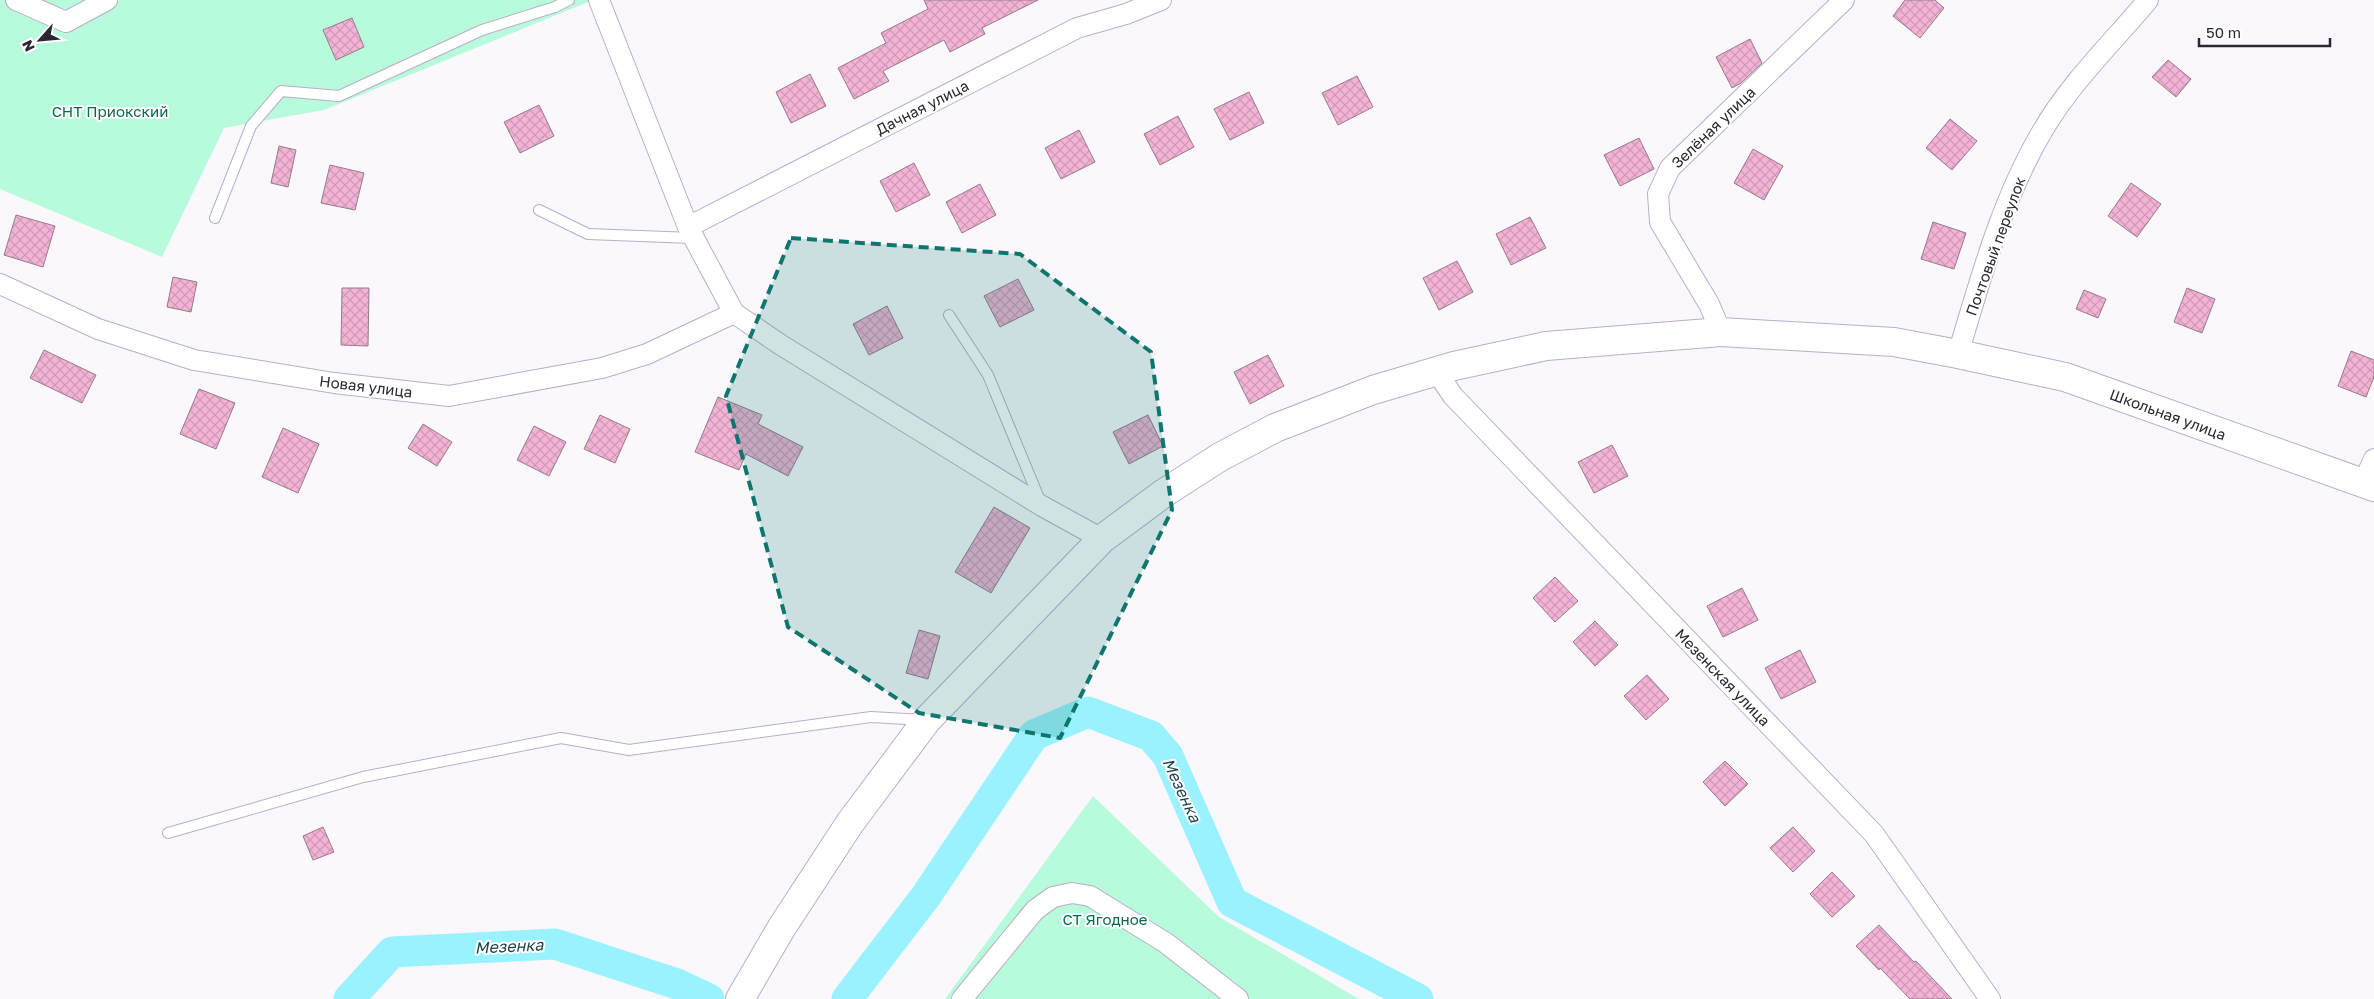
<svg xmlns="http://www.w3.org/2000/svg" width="2374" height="999" font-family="'Golos Text',sans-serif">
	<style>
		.green { fill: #b7fadc }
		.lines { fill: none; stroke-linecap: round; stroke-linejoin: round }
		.river { stroke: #9af2fe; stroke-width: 31 }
		.building { fill: url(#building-cross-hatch); stroke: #977b89 }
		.service-casing { stroke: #bbadc8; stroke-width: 12 }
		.minor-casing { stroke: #bbadc8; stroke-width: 22 }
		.primary-casing { stroke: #bbadc8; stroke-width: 30 }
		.service { stroke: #fff; stroke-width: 10 }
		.minor { stroke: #fff; stroke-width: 20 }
		.primary { stroke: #fff; stroke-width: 28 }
		.marked { fill: #0f766e; fill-opacity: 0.2; stroke: #0f766e; stroke-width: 4; stroke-dasharray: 10 6; stroke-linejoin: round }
		.labels { text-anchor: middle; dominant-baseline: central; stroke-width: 4; stroke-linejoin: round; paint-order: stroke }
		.street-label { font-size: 15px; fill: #2b2630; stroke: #fff }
		.park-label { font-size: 15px; fill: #0c684b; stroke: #fff }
		.water-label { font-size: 16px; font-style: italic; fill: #1c454b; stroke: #fff }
	</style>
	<defs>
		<pattern id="building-cross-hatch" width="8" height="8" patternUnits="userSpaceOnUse" patternTransform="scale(1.25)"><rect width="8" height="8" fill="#f3b3d5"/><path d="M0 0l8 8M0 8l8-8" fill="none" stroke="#d09ab7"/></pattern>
	</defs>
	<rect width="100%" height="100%" fill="#fbf8fd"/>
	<g class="green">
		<path d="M 0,0 L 593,0 L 324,110 L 224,128 L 162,257 L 0,189 Z"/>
		<path d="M 1093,796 L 1219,917 L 1359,999 L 945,999 Z"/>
	</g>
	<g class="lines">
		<g class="river">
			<path d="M 349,999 L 392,952 L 555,944 L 677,984 L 709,999"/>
			<path d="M 847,999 L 926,896 L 1034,735 L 1088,712 L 1151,736 L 1168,756 L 1232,902 L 1418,999"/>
		</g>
	</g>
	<g class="building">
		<path d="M 924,0 L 1038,0 L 982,28 L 985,34 L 950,52 L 944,40 L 883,71 L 889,81 L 854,99 L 838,68 L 886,43 L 881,33 L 928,9 Z"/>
		<path d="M 1905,0 L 1935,0 L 1944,8 L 1920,38 L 1893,16 Z"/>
		<path d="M 352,18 L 364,47 L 336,60 L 323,30 Z"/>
		<path d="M 1750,39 L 1762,63 L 1741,83 L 1732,88 L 1716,57 Z"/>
		<path d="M 2168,60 L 2191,79 L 2176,97 L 2152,77 Z"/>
		<path d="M 810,74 L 826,106 L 791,123 L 776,92 Z"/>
		<path d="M 1357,76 L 1373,107 L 1338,125 L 1322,93 Z"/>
		<path d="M 1249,92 L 1264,123 L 1230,140 L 1214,109 Z"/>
		<path d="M 539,105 L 554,136 L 520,153 L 504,122 Z"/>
		<path d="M 1178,116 L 1194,147 L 1160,165 L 1144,134 Z"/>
		<path d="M 1950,119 L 1977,141 L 1952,170 L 1926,148 Z"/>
		<path d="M 1079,130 L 1095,162 L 1061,179 L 1045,148 Z"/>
		<path d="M 1639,138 L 1654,169 L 1620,186 L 1604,155 Z"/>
		<path d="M 279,146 L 296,150 L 288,187 L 271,183 Z"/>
		<path d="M 1753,149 L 1783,166 L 1764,200 L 1734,183 Z"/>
		<path d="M 914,163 L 930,195 L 896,212 L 880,181 Z"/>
		<path d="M 330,165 L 364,173 L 355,210 L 321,203 Z"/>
		<path d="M 2131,183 L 2161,204 L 2137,237 L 2108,216 Z"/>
		<path d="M 980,184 L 996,215 L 962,233 L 946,202 Z"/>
		<path d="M 16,215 L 55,226 L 43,267 L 4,255 Z"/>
		<path d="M 1530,217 L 1546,248 L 1511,265 L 1496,234 Z"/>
		<path d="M 1933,222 L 1966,233 L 1954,269 L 1921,259 Z"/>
		<path d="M 1457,261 L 1473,292 L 1439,310 L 1423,278 Z"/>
		<path d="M 173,277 L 197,282 L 191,312 L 167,307 Z"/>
		<path d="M 1018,279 L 1034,310 L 1000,327 L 984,296 Z"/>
		<path d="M 342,288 L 369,288 L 368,346 L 341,345 Z"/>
		<path d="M 2187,288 L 2215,299 L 2202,333 L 2174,322 Z"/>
		<path d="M 2084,290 L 2106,299 L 2098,318 L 2076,309 Z"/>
		<path d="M 887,306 L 903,338 L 869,355 L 853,324 Z"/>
		<path d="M 44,350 L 96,375 L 82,403 L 30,378 Z"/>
		<path d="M 2351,351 L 2374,360 L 2374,377 L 2366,397 L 2338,386 Z"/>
		<path d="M 1268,355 L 1284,386 L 1250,404 L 1234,372 Z"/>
		<path d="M 199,389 L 235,403 L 216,449 L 180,434 Z"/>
		<path d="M 718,397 L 762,415 L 758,424 L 803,447 L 788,476 L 746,454 L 739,470 L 695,452 Z"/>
		<path d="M 600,415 L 630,429 L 615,463 L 584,449 Z"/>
		<path d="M 1148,415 L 1163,446 L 1129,464 L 1113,432 Z"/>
		<path d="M 423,424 L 452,442 L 437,466 L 408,448 Z"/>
		<path d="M 534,426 L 566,442 L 549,476 L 517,460 Z"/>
		<path d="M 283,428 L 319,444 L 298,493 L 262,477 Z"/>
		<path d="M 1612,445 L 1628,476 L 1594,493 L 1578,462 Z"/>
		<path d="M 994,507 L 1030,528 L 991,593 L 955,572 Z"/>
		<path d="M 1555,577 L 1578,601 L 1555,622 L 1533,598 Z"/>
		<path d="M 1742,588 L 1758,620 L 1723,637 L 1707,606 Z"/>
		<path d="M 1595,621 L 1618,645 L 1595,666 L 1573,642 Z"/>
		<path d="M 919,630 L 940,636 L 928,679 L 906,673 Z"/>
		<path d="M 1800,650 L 1816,682 L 1781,699 L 1765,668 Z"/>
		<path d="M 1647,675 L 1669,699 L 1646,720 L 1624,696 Z"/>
		<path d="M 1725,761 L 1748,784 L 1725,806 L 1703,782 Z"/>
		<path d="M 323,827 L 334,852 L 313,860 L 303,836 Z"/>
		<path d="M 1793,827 L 1815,851 L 1793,872 L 1770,848 Z"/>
		<path d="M 1832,872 L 1855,896 L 1832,917 L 1810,894 Z"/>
		<path d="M 1879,925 L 1914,962 L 1916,961 L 1952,999 L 1910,999 L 1880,968 L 1879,970 L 1856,946 Z"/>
	</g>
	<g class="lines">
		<g class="service-casing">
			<g id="service">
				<path d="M 539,210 L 588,234 L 693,238"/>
				<path d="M 215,218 L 251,126 L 281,91 L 339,96 L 482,30 L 555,7 L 569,0"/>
				<path d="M 949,315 L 988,375 L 1041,503"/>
				<path d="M 168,833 L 363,777 L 561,738 L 629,750 L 871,717 L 924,720"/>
			</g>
		</g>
		<g class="minor-casing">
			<g id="minor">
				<path d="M 16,0 L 66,22 L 107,0"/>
				<path d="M 599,0 L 688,227 L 734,313 L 781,345 L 1042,506 L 1102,539"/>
				<path d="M 688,227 L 1077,28 L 1126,14 L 1161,0"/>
				<path d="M 0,284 L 98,329 L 194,360 L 334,383 L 449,396 L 602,368 L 647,354 L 734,313"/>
				<path d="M 1721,332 L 1709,304 L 1660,222 L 1658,194 L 1670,168 L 1844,0"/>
				<path d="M 1958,354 C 1981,277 2002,199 2043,130 C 2071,82 2113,42 2148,0"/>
				<path d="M 1436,371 L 1453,396 L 1874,834 L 1990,999"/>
				<path d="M 2363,483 L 2374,459"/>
				<path d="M 962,999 L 1035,910 L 1053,897 L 1072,893 L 1090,896 L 1166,943 L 1238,999"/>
			</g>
		</g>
		<g class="primary-casing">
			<path id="primary" d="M 740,999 L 782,927 L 850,823 L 927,720 L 1102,539 L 1164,493 L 1220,457 L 1275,428 L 1373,390 L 1454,366 L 1546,346 L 1721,332 L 1894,342 L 1958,354 L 2065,377 L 2374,487"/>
		</g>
		<use href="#service" class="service"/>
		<use href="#minor" class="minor"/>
		<use href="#primary" class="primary"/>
	</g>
	<path class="marked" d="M 791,238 L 1020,254 L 1151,352 L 1172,510 L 1060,738 L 919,713 L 788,627 L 726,396 Z"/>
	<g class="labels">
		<g class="street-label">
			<text transform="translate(922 107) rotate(-27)">Дачная улица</text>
			<text transform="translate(1713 127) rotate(-44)">Зелёная улица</text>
			<text transform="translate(1995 246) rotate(-70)">Почтовый переулок</text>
			<text transform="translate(366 386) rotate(7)">Новая улица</text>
			<text transform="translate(2168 414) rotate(20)">Школьная улица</text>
			<text transform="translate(1723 677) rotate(46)">Мезенская улица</text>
		</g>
		<g class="park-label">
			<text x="110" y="111">СНТ Приокский</text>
			<text x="1105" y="919">СТ Ягодное</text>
		</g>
		<g class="water-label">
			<text transform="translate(1182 790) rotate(65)">Мезенка</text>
			<text transform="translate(509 946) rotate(-3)">Мезенка</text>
		</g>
	</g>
	<g transform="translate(40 40) rotate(243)" stroke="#ffffff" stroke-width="4" paint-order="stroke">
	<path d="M0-4L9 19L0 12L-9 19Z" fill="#2b2630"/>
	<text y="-8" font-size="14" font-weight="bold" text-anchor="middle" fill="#2b2630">N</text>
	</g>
	<path d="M2199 38v8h131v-8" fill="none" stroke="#2b2630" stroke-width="2.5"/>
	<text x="2206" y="38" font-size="15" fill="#2b2630" stroke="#ffffff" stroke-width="4" paint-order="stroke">50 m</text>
</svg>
